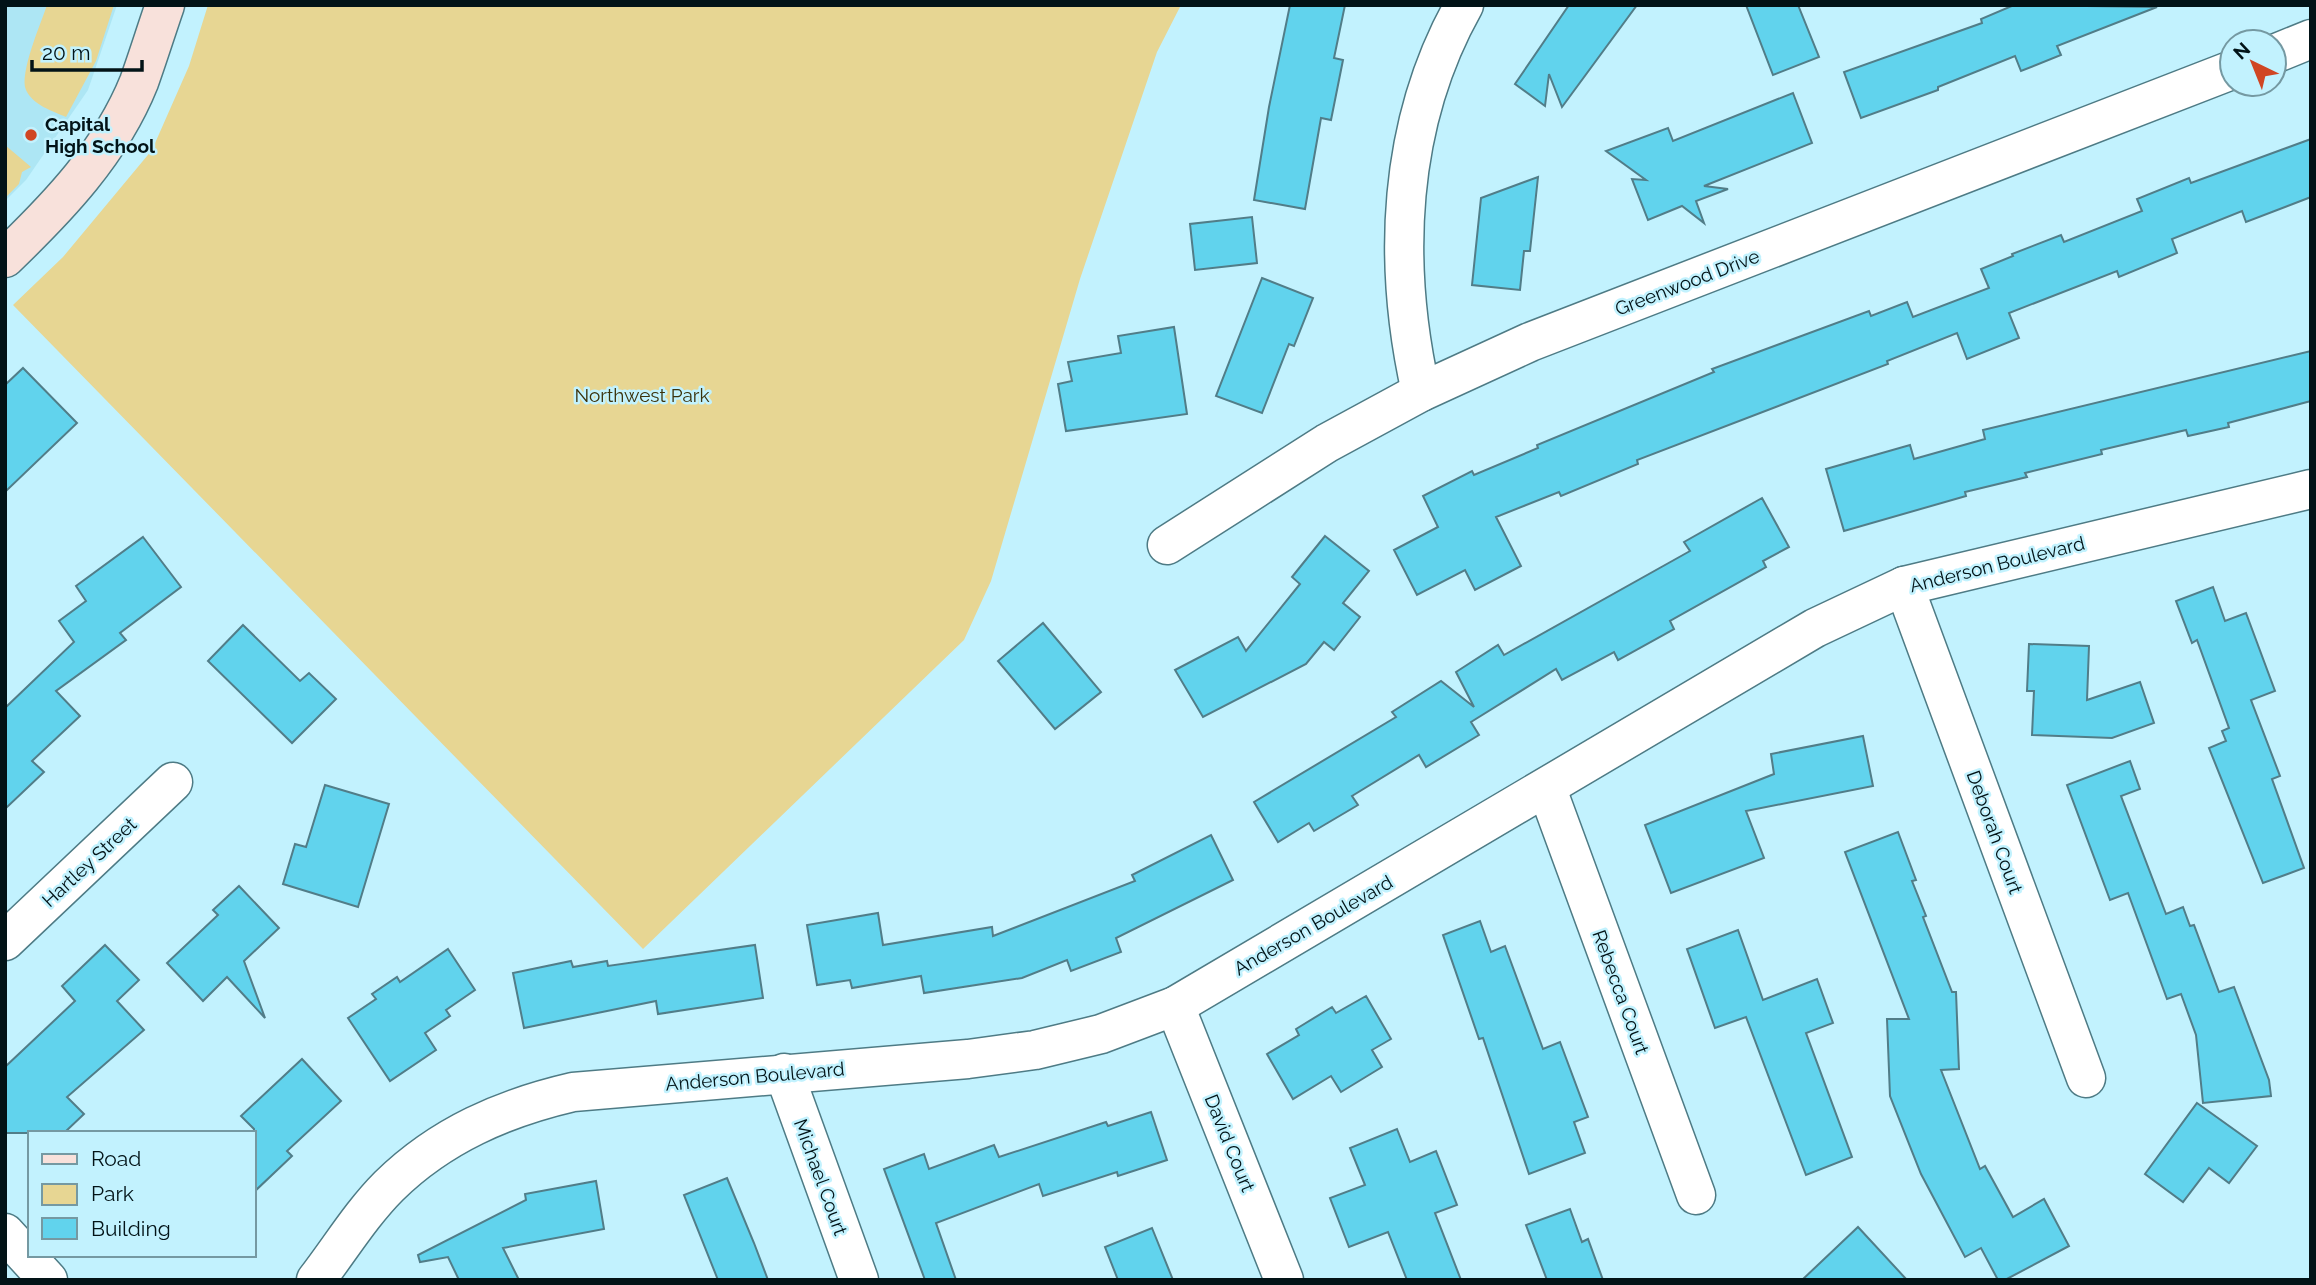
<svg xmlns="http://www.w3.org/2000/svg" width="2316" height="1285" font-family="Raleway,sans-serif">
	<style>
		.built { fill: #ade6f4 }
		.green { fill: #e7d693 }
		.building { fill: #61d3ed; stroke: #517d88; stroke-width: 2 }
		.lines { fill: none; stroke-linecap: round; stroke-linejoin: round }
		.street-casing { stroke: #4e7b85; stroke-width: 41 }
		.secondary-casing { stroke: #4e7b85; stroke-width: 41 }
		.street { stroke: #fff; stroke-width: 38 }
		.secondary { stroke: #f8e1db; stroke-width: 38 }
		.poi-dot { fill: #d04623; stroke: #c2f2fe; stroke-width: 2.5 }
		.labels { text-anchor: middle; dominant-baseline: central; stroke-width: 5; stroke-linejoin: round; paint-order: stroke }
		.poi-label { font-size: 19px; font-weight: bold; fill: #021317; stroke: #c2f2fe; text-anchor: start }
		.street-label { font-size: 19px; fill: #021317; stroke: #c2f2fe }
		.park-label { font-size: 19px; fill: #3b320b; stroke: #c2f2fe }
	</style>
	<rect width="100%" height="100%" fill="#c2f2fe"/>
	<path class="built" d="M 5,5 L 117,5 L 88,90 L 26,180 L 5,201 Z"/>
	<g class="green">
		<path d="M 47,5 L 114,5 L 96,61 L 66,117 C 52,111 33,105 26,90 C 19,74 41,23 47,5 Z"/>
		<path d="M 208,5 L 1181,5 L 1157,52 L 1080,279 L 991,581 L 964,640 L 643,949 L 13,305 L 63,257 L 152,150 L 189,66 Z"/>
		<path d="M 5,145 L 31,167 L 22,172 L 19,184 L 5,198 Z"/>
	</g>
	<g class="building">
		<path d="M 1290,5 L 1345,5 L 1334,58 L 1343,60 L 1331,120 L 1321,118 L 1305,209 L 1254,200 L 1269,107 Z"/>
		<path d="M 1569,5 L 1637,5 L 1562,107 L 1549,74 L 1545,106 L 1515,84 Z"/>
		<path d="M 1746,5 L 1798,5 L 1819,57 L 1773,75 Z"/>
		<path d="M 2014,5 L 2157,7 L 2057,46 L 2061,55 L 2021,71 L 2015,56 L 1938,87 L 1938,90 L 1861,118 L 1844,72 L 1982,23 L 1981,19 Z"/>
		<path d="M 1793,93 L 1812,143 L 1704,186 L 1728,189 L 1696,201 L 1704,223 L 1682,206 L 1648,220 L 1632,179 L 1646,180 L 1606,151 L 1668,128 L 1673,141 Z"/>
		<path d="M 2311,139 L 2311,197 L 2246,222 L 2242,211 L 2172,239 L 2177,253 L 2119,277 L 2117,271 L 2009,313 L 2019,338 L 1967,359 L 1957,333 L 1887,361 L 1888,364 L 1637,460 L 1638,464 L 1561,496 L 1559,492 L 1496,517 L 1521,566 L 1475,590 L 1465,570 L 1417,595 L 1394,550 L 1438,527 L 1423,496 L 1472,471 L 1474,475 L 1538,448 L 1537,445 L 1714,372 L 1712,369 L 1869,311 L 1871,316 L 1907,302 L 1913,317 L 1989,288 L 1981,269 L 2013,256 L 2012,254 L 2061,235 L 2064,242 L 2142,211 L 2137,199 L 2189,178 L 2191,183 Z"/>
		<path d="M 1538,177 L 1530,251 L 1524,251 L 1520,290 L 1472,285 L 1481,198 Z"/>
		<path d="M 1252,217 L 1257,263 L 1195,270 L 1190,224 Z"/>
		<path d="M 1262,278 L 1313,298 L 1294,346 L 1289,344 L 1262,413 L 1216,396 Z"/>
		<path d="M 1174,327 L 1187,414 L 1066,431 L 1058,384 L 1072,381 L 1068,362 L 1121,353 L 1118,336 Z"/>
		<path d="M 2311,351 L 2311,401 L 2228,423 L 2229,427 L 2188,436 L 2186,430 L 2101,450 L 2102,454 L 2025,473 L 2027,477 L 1965,492 L 1966,496 L 1844,531 L 1826,469 L 1910,445 L 1914,459 L 1985,439 L 1983,430 Z"/>
		<path d="M 23,368 L 77,423 L 5,492 L 5,385 Z"/>
		<path d="M 1762,498 L 1789,547 L 1763,561 L 1766,567 L 1670,621 L 1674,629 L 1618,660 L 1614,652 L 1562,680 L 1556,669 L 1471,722 L 1479,735 L 1426,767 L 1419,755 L 1352,796 L 1358,805 L 1314,831 L 1309,823 L 1278,842 L 1254,802 L 1396,717 L 1392,712 L 1441,681 L 1474,707 L 1456,672 L 1498,645 L 1504,655 L 1690,551 L 1684,542 Z"/>
		<path d="M 1325,536 L 1369,571 L 1343,603 L 1360,617 L 1334,650 L 1324,642 L 1306,664 L 1203,717 L 1175,670 L 1238,637 L 1246,651 L 1300,584 L 1292,577 Z"/>
		<path d="M 143,537 L 181,587 L 120,633 L 126,640 L 56,691 L 80,716 L 32,761 L 44,772 L 5,809 L 5,708 L 74,642 L 59,621 L 86,601 L 76,586 Z"/>
		<path d="M 2213,587 L 2225,621 L 2246,613 L 2275,691 L 2251,700 L 2280,776 L 2272,779 L 2304,868 L 2263,883 L 2209,748 L 2226,741 L 2222,731 L 2229,728 L 2197,640 L 2192,643 L 2176,601 Z"/>
		<path d="M 1043,623 L 1101,692 L 1055,729 L 998,661 Z"/>
		<path d="M 243,625 L 300,681 L 309,673 L 336,699 L 292,743 L 208,661 Z"/>
		<path d="M 2029,644 L 2089,646 L 2087,700 L 2140,682 L 2154,723 L 2112,738 L 2032,735 L 2034,691 L 2027,691 Z"/>
		<path d="M 1863,736 L 1873,786 L 1746,811 L 1764,858 L 1671,893 L 1645,825 L 1774,774 L 1771,754 Z"/>
		<path d="M 2130,761 L 2140,789 L 2121,796 L 2166,914 L 2183,907 L 2190,926 L 2194,925 L 2219,992 L 2234,987 L 2269,1080 L 2271,1096 L 2203,1103 L 2196,1035 L 2181,994 L 2167,999 L 2128,893 L 2110,900 L 2067,785 Z"/>
		<path d="M 325,785 L 389,804 L 358,907 L 283,884 L 295,844 L 306,847 Z"/>
		<path d="M 1898,832 L 1916,880 L 1912,881 L 1926,916 L 1923,917 L 1952,992 L 1956,992 L 1959,1069 L 1941,1070 L 1980,1169 L 1985,1166 L 2013,1217 L 2044,1199 L 2069,1246 L 2005,1280 L 1998,1280 L 1981,1248 L 1965,1257 L 1921,1174 L 1890,1096 L 1887,1019 L 1909,1019 L 1845,852 Z"/>
		<path d="M 1211,835 L 1233,880 L 1116,938 L 1121,952 L 1071,971 L 1067,960 L 1022,978 L 924,993 L 921,976 L 852,988 L 850,980 L 817,985 L 807,925 L 878,913 L 883,945 L 992,927 L 993,936 L 1135,881 L 1132,875 Z"/>
		<path d="M 239,886 L 279,928 L 244,961 L 265,1018 L 227,977 L 203,1001 L 167,963 L 218,915 L 213,910 Z"/>
		<path d="M 1480,921 L 1491,952 L 1505,946 L 1543,1049 L 1560,1042 L 1588,1117 L 1574,1122 L 1585,1153 L 1529,1174 L 1483,1038 L 1479,1039 L 1443,935 Z"/>
		<path d="M 1738,930 L 1763,1000 L 1817,979 L 1833,1023 L 1806,1033 L 1852,1157 L 1806,1175 L 1746,1017 L 1715,1028 L 1687,949 Z"/>
		<path d="M 105,945 L 139,980 L 117,1001 L 144,1030 L 67,1097 L 84,1114 L 64,1133 L 5,1133 L 5,1067 L 75,1001 L 62,986 Z"/>
		<path d="M 755,945 L 763,998 L 658,1014 L 656,1001 L 524,1028 L 513,973 L 571,961 L 573,967 L 607,961 L 608,966 Z"/>
		<path d="M 448,949 L 475,990 L 446,1010 L 450,1016 L 425,1033 L 436,1050 L 390,1081 L 348,1018 L 376,999 L 372,994 L 397,977 L 400,982 Z"/>
		<path d="M 1366,996 L 1391,1039 L 1372,1050 L 1382,1067 L 1341,1092 L 1331,1076 L 1293,1099 L 1267,1054 L 1299,1035 L 1296,1029 L 1332,1007 L 1336,1013 Z"/>
		<path d="M 302,1059 L 341,1101 L 287,1151 L 292,1156 L 254,1192 L 254,1129 L 241,1116 Z"/>
		<path d="M 2197,1103 L 2257,1146 L 2229,1183 L 2209,1168 L 2183,1202 L 2145,1174 Z"/>
		<path d="M 1151,1112 L 1167,1160 L 1118,1176 L 1117,1172 L 1043,1196 L 1039,1184 L 936,1223 L 956,1280 L 925,1280 L 884,1169 L 924,1154 L 929,1169 L 994,1145 L 999,1157 L 1106,1122 L 1108,1126 Z"/>
		<path d="M 1397,1129 L 1410,1162 L 1436,1151 L 1457,1205 L 1435,1213 L 1461,1280 L 1407,1280 L 1388,1232 L 1349,1247 L 1330,1198 L 1365,1185 L 1350,1148 Z"/>
		<path d="M 727,1178 L 754,1243 L 768,1280 L 718,1280 L 684,1195 Z"/>
		<path d="M 596,1181 L 604,1229 L 503,1248 L 519,1280 L 459,1280 L 448,1257 L 420,1262 L 418,1255 L 526,1200 L 525,1194 Z"/>
		<path d="M 1570,1209 L 1582,1242 L 1588,1239 L 1603,1280 L 1547,1280 L 1526,1225 Z"/>
		<path d="M 1858,1227 L 1907,1280 L 1802,1280 Z"/>
		<path d="M 1152,1228 L 1173,1280 L 1118,1280 L 1105,1247 Z"/>
	</g>
	<g class="lines">
		<g class="street-casing">
			<g id="street">
				<path d="M 2274,54 L 2311,39"/>
				<path d="M 1421,392 C 1392,263 1397,124 1464,5"/>
				<path d="M 1167,545 L 1327,443 L 1421,392 L 1530,342 L 2232,70"/>
				<path d="M 1904,586 L 2086,1078"/>
				<path d="M 1547,789 L 1696,1195"/>
				<path d="M 5,941 L 173,782"/>
				<path d="M 1175,1006 L 1284,1280"/>
				<path d="M 784,1073 L 859,1280"/>
				<path d="M 5,1233 L 48,1280"/>
				<path d="M 316,1280 C 340,1249 361,1214 389,1186 C 441,1135 504,1108 573,1092 L 968,1059 L 1035,1050 L 1101,1034 L 1175,1006 L 1815,628 L 1904,586 L 2311,489"/>
			</g>
		</g>
		<g class="secondary-casing">
			<path id="secondary" d="M 5,258 C 58,207 111,152 139,82 C 148,57 156,31 165,5"/>
		</g>
		<use href="#street" class="street"/>
		<use href="#secondary" class="secondary"/>
	</g>
	<circle class="poi-dot" cx="31" cy="135" r="7"/>
	<g class="labels">
		<g class="poi-label">
			<text x="45" y="124">Capital<tspan x="45" dy="22">High School</tspan></text>
		</g>
		<g class="street-label">
			<text transform="translate(1687 282) rotate(-21)">Greenwood Drive</text>
			<text transform="translate(1997 564) rotate(-14)">Anderson Boulevard</text>
			<text transform="translate(1995 832) rotate(70)">Deborah Court</text>
			<text transform="translate(89 862) rotate(-43)">Hartley Street</text>
			<text transform="translate(1313 925) rotate(-30)">Anderson Boulevard</text>
			<text transform="translate(1621 992) rotate(70)">Rebecca Court</text>
			<text transform="translate(755 1076) rotate(-5)">Anderson Boulevard</text>
			<text transform="translate(1230 1143) rotate(68)">David Court</text>
			<text transform="translate(821 1177) rotate(70)">Michael Court</text>
		</g>
		<g class="park-label">
			<text x="642" y="395">Northwest Park</text>
		</g>
	</g>
	<rect width="2316" height="1285" fill="none" stroke="#021317" stroke-width="14"/>
	<rect x="28" y="1131" width="228" height="126" fill="#c2f2fe" stroke="#7599a2" stroke-width="2"/>
	<rect x="42" y="1154" width="35" height="10" fill="#f8e1db" stroke="#7599a2" stroke-width="2"/>
	<text x="91" y="1166" font-size="21" fill="#021317">Road</text>
	<rect x="42" y="1184" width="35" height="21" fill="#e7d693" stroke="#7599a2" stroke-width="2"/>
	<text x="91" y="1201" font-size="21" fill="#021317">Park</text>
	<rect x="42" y="1218" width="35" height="21" fill="#61d3ed" stroke="#7599a2" stroke-width="2"/>
	<text x="91" y="1236" font-size="21" fill="#021317">Building</text>
	<g transform="translate(2253 63) rotate(317)"><circle r="33" fill="#c2f2fe" stroke="#7599a2" stroke-width="2"/>
	<path d="M0-5L12 26L0 18L-12 26Z" fill="#d04623"/>
	<text y="-10" font-size="19" font-weight="bold" text-anchor="middle" fill="#021317">N</text>
	</g>
	<path d="M32 60v10h110v-10" fill="none" stroke="#021317" stroke-width="3.5"/>
	<text x="42" y="60" font-size="21" fill="#021317" stroke="#c2f2fe" stroke-width="5" paint-order="stroke">20 m</text>
</svg>
